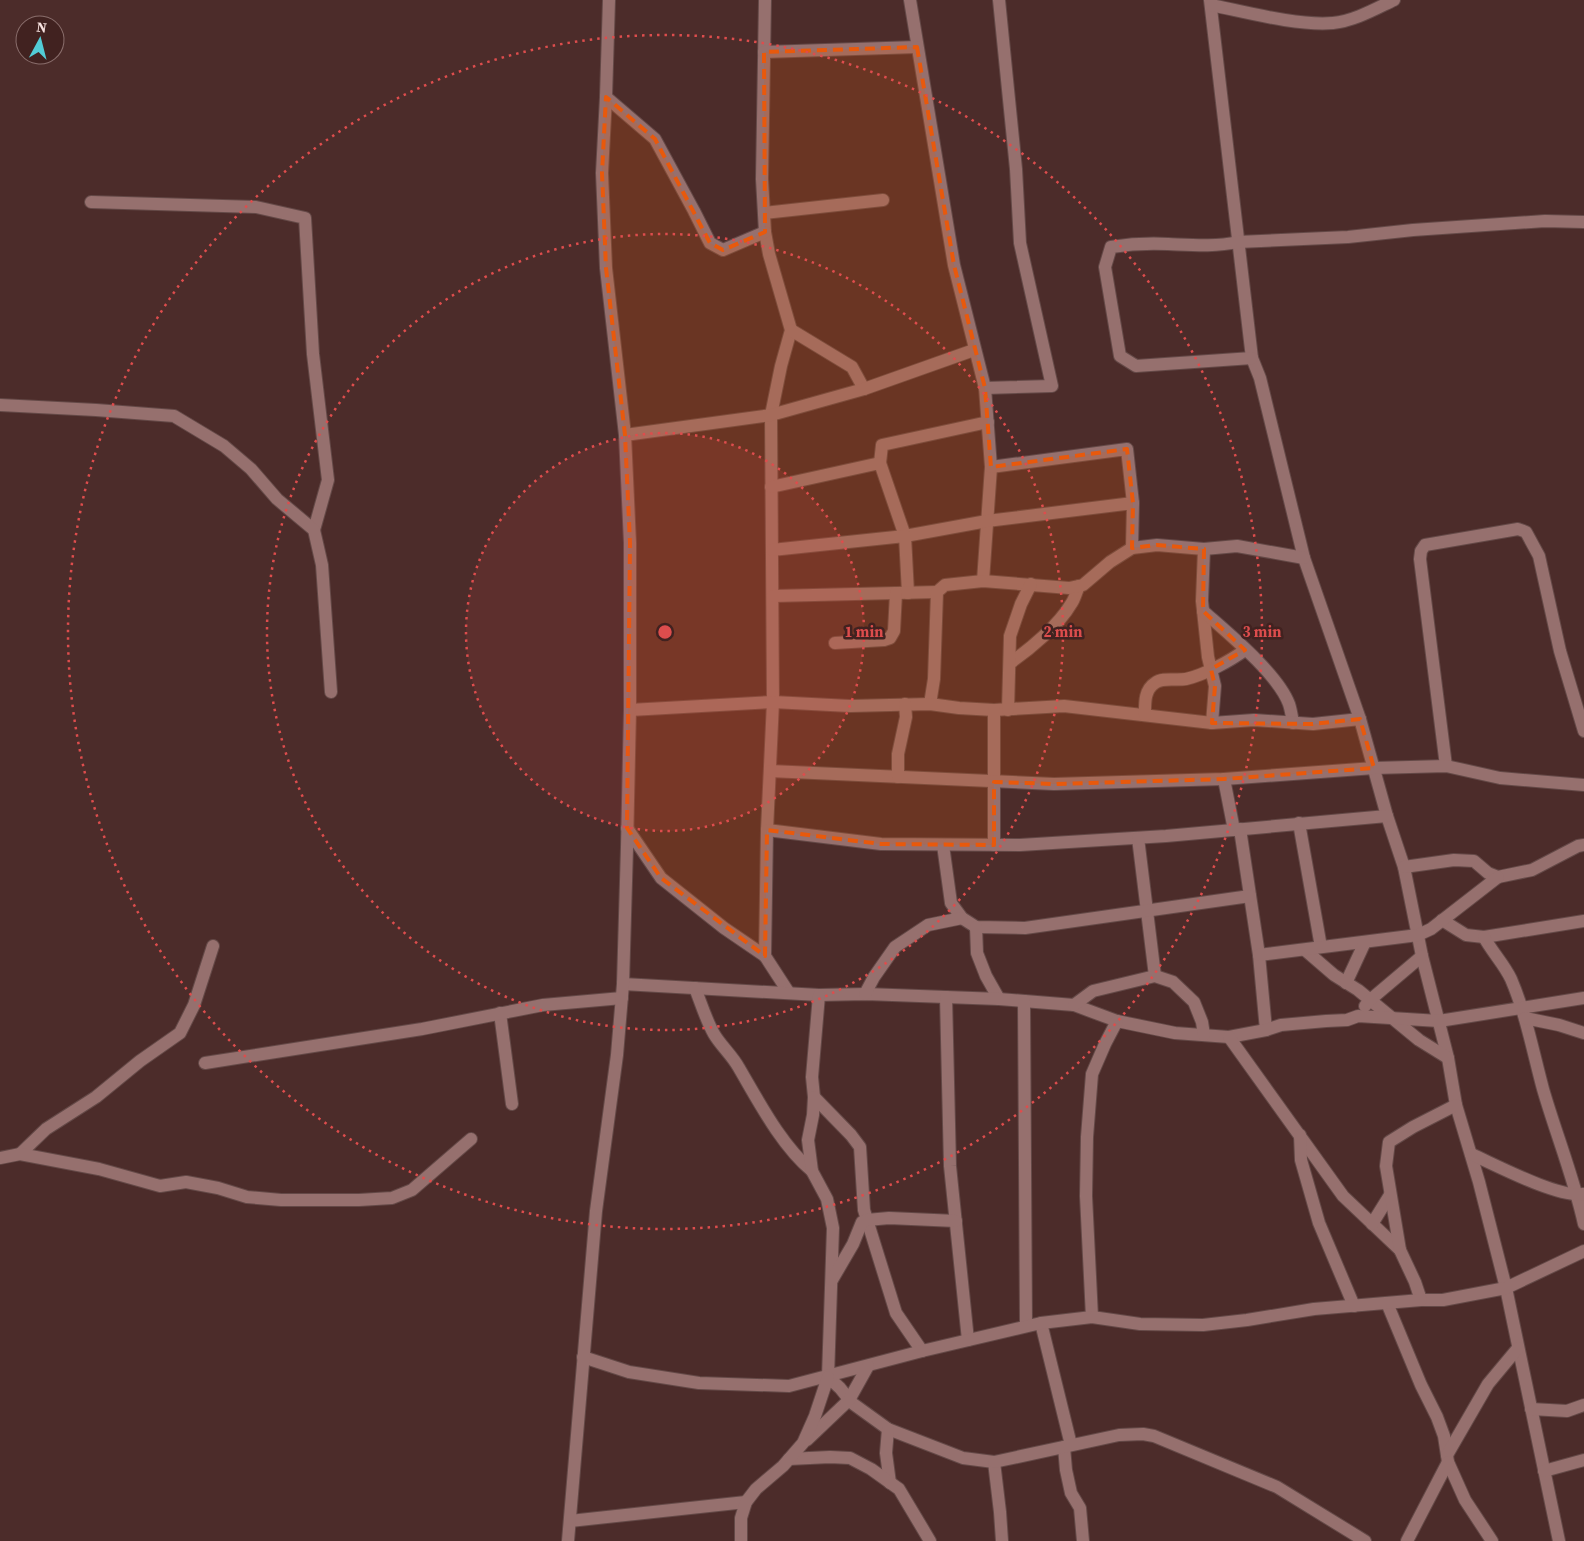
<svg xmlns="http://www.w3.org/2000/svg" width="1584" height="1541" font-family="'Source Serif 4',serif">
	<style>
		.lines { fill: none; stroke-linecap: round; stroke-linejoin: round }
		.minor-casing { stroke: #644947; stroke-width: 14 }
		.minor { stroke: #96706e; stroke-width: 12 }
		.marked { fill: #e8590c; fill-opacity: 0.2; stroke: #e8590c; stroke-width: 4; stroke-dasharray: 10 6; stroke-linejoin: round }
		.ring { fill: none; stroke: #dd4d4d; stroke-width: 2.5; stroke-dasharray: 2.5 5 }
		.centre { fill: #dd4d4d; stroke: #412220; stroke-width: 2.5 }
		.ring-label { font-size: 15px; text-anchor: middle; font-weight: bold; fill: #dd4d4d; stroke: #412220; stroke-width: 5; stroke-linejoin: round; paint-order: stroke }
	</style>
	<rect width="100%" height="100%" fill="#4c2c2a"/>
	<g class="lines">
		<g class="minor-casing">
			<g id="minor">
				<path d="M 765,0 L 762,179 L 765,232 L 769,254 L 791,330 L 781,366 L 771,415 L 773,702 L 767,830 L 765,956 L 789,993"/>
				<path d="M 910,0 L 954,265 L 985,388 L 991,467 L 983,581"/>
				<path d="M 1210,0 L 1252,358 L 1260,378 L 1304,558 L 1360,719 L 1387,816 L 1404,867 L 1422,956 L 1448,1058 L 1456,1105 L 1479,1182 L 1506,1288 L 1559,1541"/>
				<path d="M 1211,5 C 1246,12 1297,26 1333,23 C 1354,21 1375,9 1394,0"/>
				<path d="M 764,52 L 917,47"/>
				<path d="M 606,97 L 655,139 L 694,211 L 710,243 L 723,250 L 765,232"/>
				<path d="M 91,202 L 256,207 L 305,218 L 313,354 L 328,480 L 314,530"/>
				<path d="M 764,213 L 883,200"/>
				<path d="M 791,330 L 852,367 L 864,389"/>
				<path d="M 1252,358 L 1136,366 L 1120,356 L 1105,267 L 1111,247 C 1130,244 1149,243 1168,244 C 1192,245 1215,247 1238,242 L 1348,237 L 1413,230 L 1545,221 L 1584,222"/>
				<path d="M 985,388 L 1052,386 L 1020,243 L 1016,169 L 999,0"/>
				<path d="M 0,405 L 96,410 L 174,416 L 224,446 L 251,469 L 277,499 L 314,530 L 322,565 L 331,692"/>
				<path d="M 625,435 L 771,415 L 864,389 L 974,350"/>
				<path d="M 880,463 L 882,445 L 988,422"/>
				<path d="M 991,467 L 1127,449 L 1133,503"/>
				<path d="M 771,487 L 880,463 L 905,536 L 987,521 L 1133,503 L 1132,548"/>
				<path d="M 1204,549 L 1202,601 L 1208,657 L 1215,686 L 1212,723"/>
				<path d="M 772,550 L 905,536 L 908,593"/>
				<path d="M 773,596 L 937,592"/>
				<path d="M 1203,611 C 1228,633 1278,674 1289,704 C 1291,710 1292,717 1293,723"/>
				<path d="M 835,643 L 884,640 L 890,638 L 894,631 L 896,593"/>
				<path d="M 1010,663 C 1030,649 1059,625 1071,604 C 1075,599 1076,592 1079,586"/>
				<path d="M 930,704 L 934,679 L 937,592 L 945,585 L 983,581 L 1069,588 L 1083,585 L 1110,562 L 1132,548 L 1157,545 L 1204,549 L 1237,546 L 1304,558"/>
				<path d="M 630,710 L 773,702 L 850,706 L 930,704 L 959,708 L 994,710 L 1064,706 L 1212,723 L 1254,720 L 1313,724 L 1360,719"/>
				<path d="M 994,710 L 994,845"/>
				<path d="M 1008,710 L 1010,636 L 1021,604 L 1031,584"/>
				<path d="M 1145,715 C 1145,704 1144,690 1155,683 C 1163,677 1176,681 1186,679 C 1204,675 1230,661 1245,650"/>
				<path d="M 1446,766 L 1420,559 L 1421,551 L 1425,545 L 1518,529 L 1526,532 L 1539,556 L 1560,651 L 1584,731"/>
				<path d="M 770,771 L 1054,784 L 1224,779 L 1374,768 L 1446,766 L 1500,778 L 1584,785"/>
				<path d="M 898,777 L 898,754 L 906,717 L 905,704"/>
				<path d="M 1224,779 L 1234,830"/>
				<path d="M 1299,823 L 1321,947"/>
				<path d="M 627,828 L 661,878 L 724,928 L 765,956"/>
				<path d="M 1240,829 L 1259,955 L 1266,1030"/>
				<path d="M 767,830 L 881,844 L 1020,845 L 1166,836 L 1387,816"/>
				<path d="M 1138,838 L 1155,976"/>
				<path d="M 943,845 L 951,903 L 962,918 L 976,927 L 1025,928 L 1250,896"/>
				<path d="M 1404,867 L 1454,860 L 1474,861 L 1488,873 L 1498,877 L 1532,870 L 1578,846 L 1584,845"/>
				<path d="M 1442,920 L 1466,935 L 1484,937 L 1584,921"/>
				<path d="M 976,927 L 977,953 L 986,976 L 999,999"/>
				<path d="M 1484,937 C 1492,952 1504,964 1511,979 C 1526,1014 1533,1052 1543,1089 C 1556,1134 1574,1178 1584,1224"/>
				<path d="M 1305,950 L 1334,975 L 1358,990 L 1419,1040 L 1448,1058"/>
				<path d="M 1259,955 L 1418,935 L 1431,929 L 1498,877"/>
				<path d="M 1346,983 L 1365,942"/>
				<path d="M 623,984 L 819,995 L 866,994 L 999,999 L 1074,1005 L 1117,1021 L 1175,1033 L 1229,1037 L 1266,1030 L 1281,1025 L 1326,1021 L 1347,1020 L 1358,1016 L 1439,1021 L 1584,998"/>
				<path d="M 695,988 C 701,1003 706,1020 714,1034 C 721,1046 732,1055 739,1068 C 759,1102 781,1145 812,1171"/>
				<path d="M 865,994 L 874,977 L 895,947 L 928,925 L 962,918"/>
				<path d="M 819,995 L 812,1077 L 814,1097 L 813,1115 L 808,1140 L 812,1171 L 827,1199 L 833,1228 L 828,1377 L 840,1388 L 852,1403 L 888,1429 L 963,1458 L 994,1462 L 1000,1512 L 1002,1541"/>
				<path d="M 946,997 L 950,1166 L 968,1340"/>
				<path d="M 1024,1001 L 1026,1326"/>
				<path d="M 1074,1005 L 1093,991 L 1155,976 L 1173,982 L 1194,1002 L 1202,1022 L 1204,1035"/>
				<path d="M 1365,1006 L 1370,1000 L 1422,956"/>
				<path d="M 500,1013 L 512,1104"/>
				<path d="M 1525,1018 L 1559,1025 L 1584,1033"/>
				<path d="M 1229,1037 L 1343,1196 L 1400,1250 L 1415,1282 L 1421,1300 L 1443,1300 L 1506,1288 L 1584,1251"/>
				<path d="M 205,1063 L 422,1029 L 543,1005 L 622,998"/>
				<path d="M 814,1097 L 851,1135 L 860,1147 L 864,1210 L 896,1313 L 922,1351"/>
				<path d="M 1300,1135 L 1301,1160 L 1319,1223 L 1354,1306"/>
				<path d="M 20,1154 L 46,1129 L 96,1097 L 140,1061 L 180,1033 L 194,1005 L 213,946"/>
				<path d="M 1471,1154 C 1496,1165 1558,1198 1583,1194"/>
				<path d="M 0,1158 L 20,1154 L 99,1169 L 160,1186 L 186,1182 L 218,1188 L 247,1197 L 281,1200 L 359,1200 L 392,1198 L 412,1190 L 471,1139"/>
				<path d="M 1372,1224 L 1390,1195"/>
				<path d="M 1400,1250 L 1386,1166 L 1389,1142 L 1413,1127 L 1456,1105"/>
				<path d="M 832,1280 L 853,1244 L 862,1222 L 867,1220 L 889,1218 L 956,1221"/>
				<path d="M 1387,1303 L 1421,1385 L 1437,1417 L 1444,1436 L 1448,1462 L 1465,1500 L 1492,1541"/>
				<path d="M 1092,1317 L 1086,1196 L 1087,1137 L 1092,1074 L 1105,1044 L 1117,1021"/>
				<path d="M 1041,1323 L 1071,1445"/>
				<path d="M 583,1357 L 629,1372 L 699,1383 L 789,1386 L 922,1351 L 1041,1323 L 1092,1317 L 1140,1324 L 1203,1325 L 1247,1320 L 1314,1309 L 1421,1300"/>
				<path d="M 1531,1409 L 1567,1411 L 1584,1405"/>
				<path d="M 888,1429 L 886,1453 L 890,1483"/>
				<path d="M 807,1440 L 849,1400 L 868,1366"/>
				<path d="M 1064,1447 L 1066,1470 L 1071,1493 L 1080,1508 L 1083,1541"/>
				<path d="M 1447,1455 L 1488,1384 L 1518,1348"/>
				<path d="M 789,1459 L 830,1457 L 850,1458 L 871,1469 L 899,1489 L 930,1541"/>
				<path d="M 994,1462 L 1119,1435 L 1143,1434 L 1154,1436 L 1277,1487 L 1365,1541"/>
				<path d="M 1544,1471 L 1584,1460"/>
				<path d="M 570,1521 L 746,1502"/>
				<path d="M 568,1541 L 596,1211 L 617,1055 L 623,984 L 627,847 L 630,710 L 630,543 L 625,435 L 606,268 L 602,173 L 606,97 L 609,0"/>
				<path d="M 741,1541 L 741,1518 L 746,1502 L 756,1489 L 783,1466 L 803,1443 L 815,1416 L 828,1377"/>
				<path d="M 1407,1541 L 1448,1462"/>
			</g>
		</g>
		<use href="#minor" class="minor"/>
	</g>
	<path class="marked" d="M 917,47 L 954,265 L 985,388 L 991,467 L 1127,449 L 1133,503 L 1132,548 L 1157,545 L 1204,549 L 1203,611 L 1245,650 L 1211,669 L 1215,686 L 1212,723 L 1313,724 L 1360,719 L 1374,768 L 1224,779 L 1054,784 L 994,782 L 994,845 L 881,844 L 767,830 L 765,956 L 661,878 L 627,828 L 630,543 L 625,435 L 606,268 L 602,173 L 606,97 L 655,139 L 710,243 L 723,250 L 765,232 L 764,52 Z"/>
	<circle cx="665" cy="632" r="199" fill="#dd4d4d" fill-opacity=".12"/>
	<g class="ring">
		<circle cx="665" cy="632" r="199"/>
		<circle cx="665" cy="632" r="398"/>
		<circle cx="665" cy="632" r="597"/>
	</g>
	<circle cx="665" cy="632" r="8" class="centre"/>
	<g class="ring-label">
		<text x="864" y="637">1 min</text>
		<text x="1063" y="637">2 min</text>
		<text x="1262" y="637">3 min</text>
	</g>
	<g transform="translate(40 40) rotate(7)"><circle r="24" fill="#412220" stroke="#8a6e6c"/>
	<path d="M0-4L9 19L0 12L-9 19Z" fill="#52ccd6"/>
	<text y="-8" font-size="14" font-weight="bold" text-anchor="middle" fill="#f7e1df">N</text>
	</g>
</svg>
